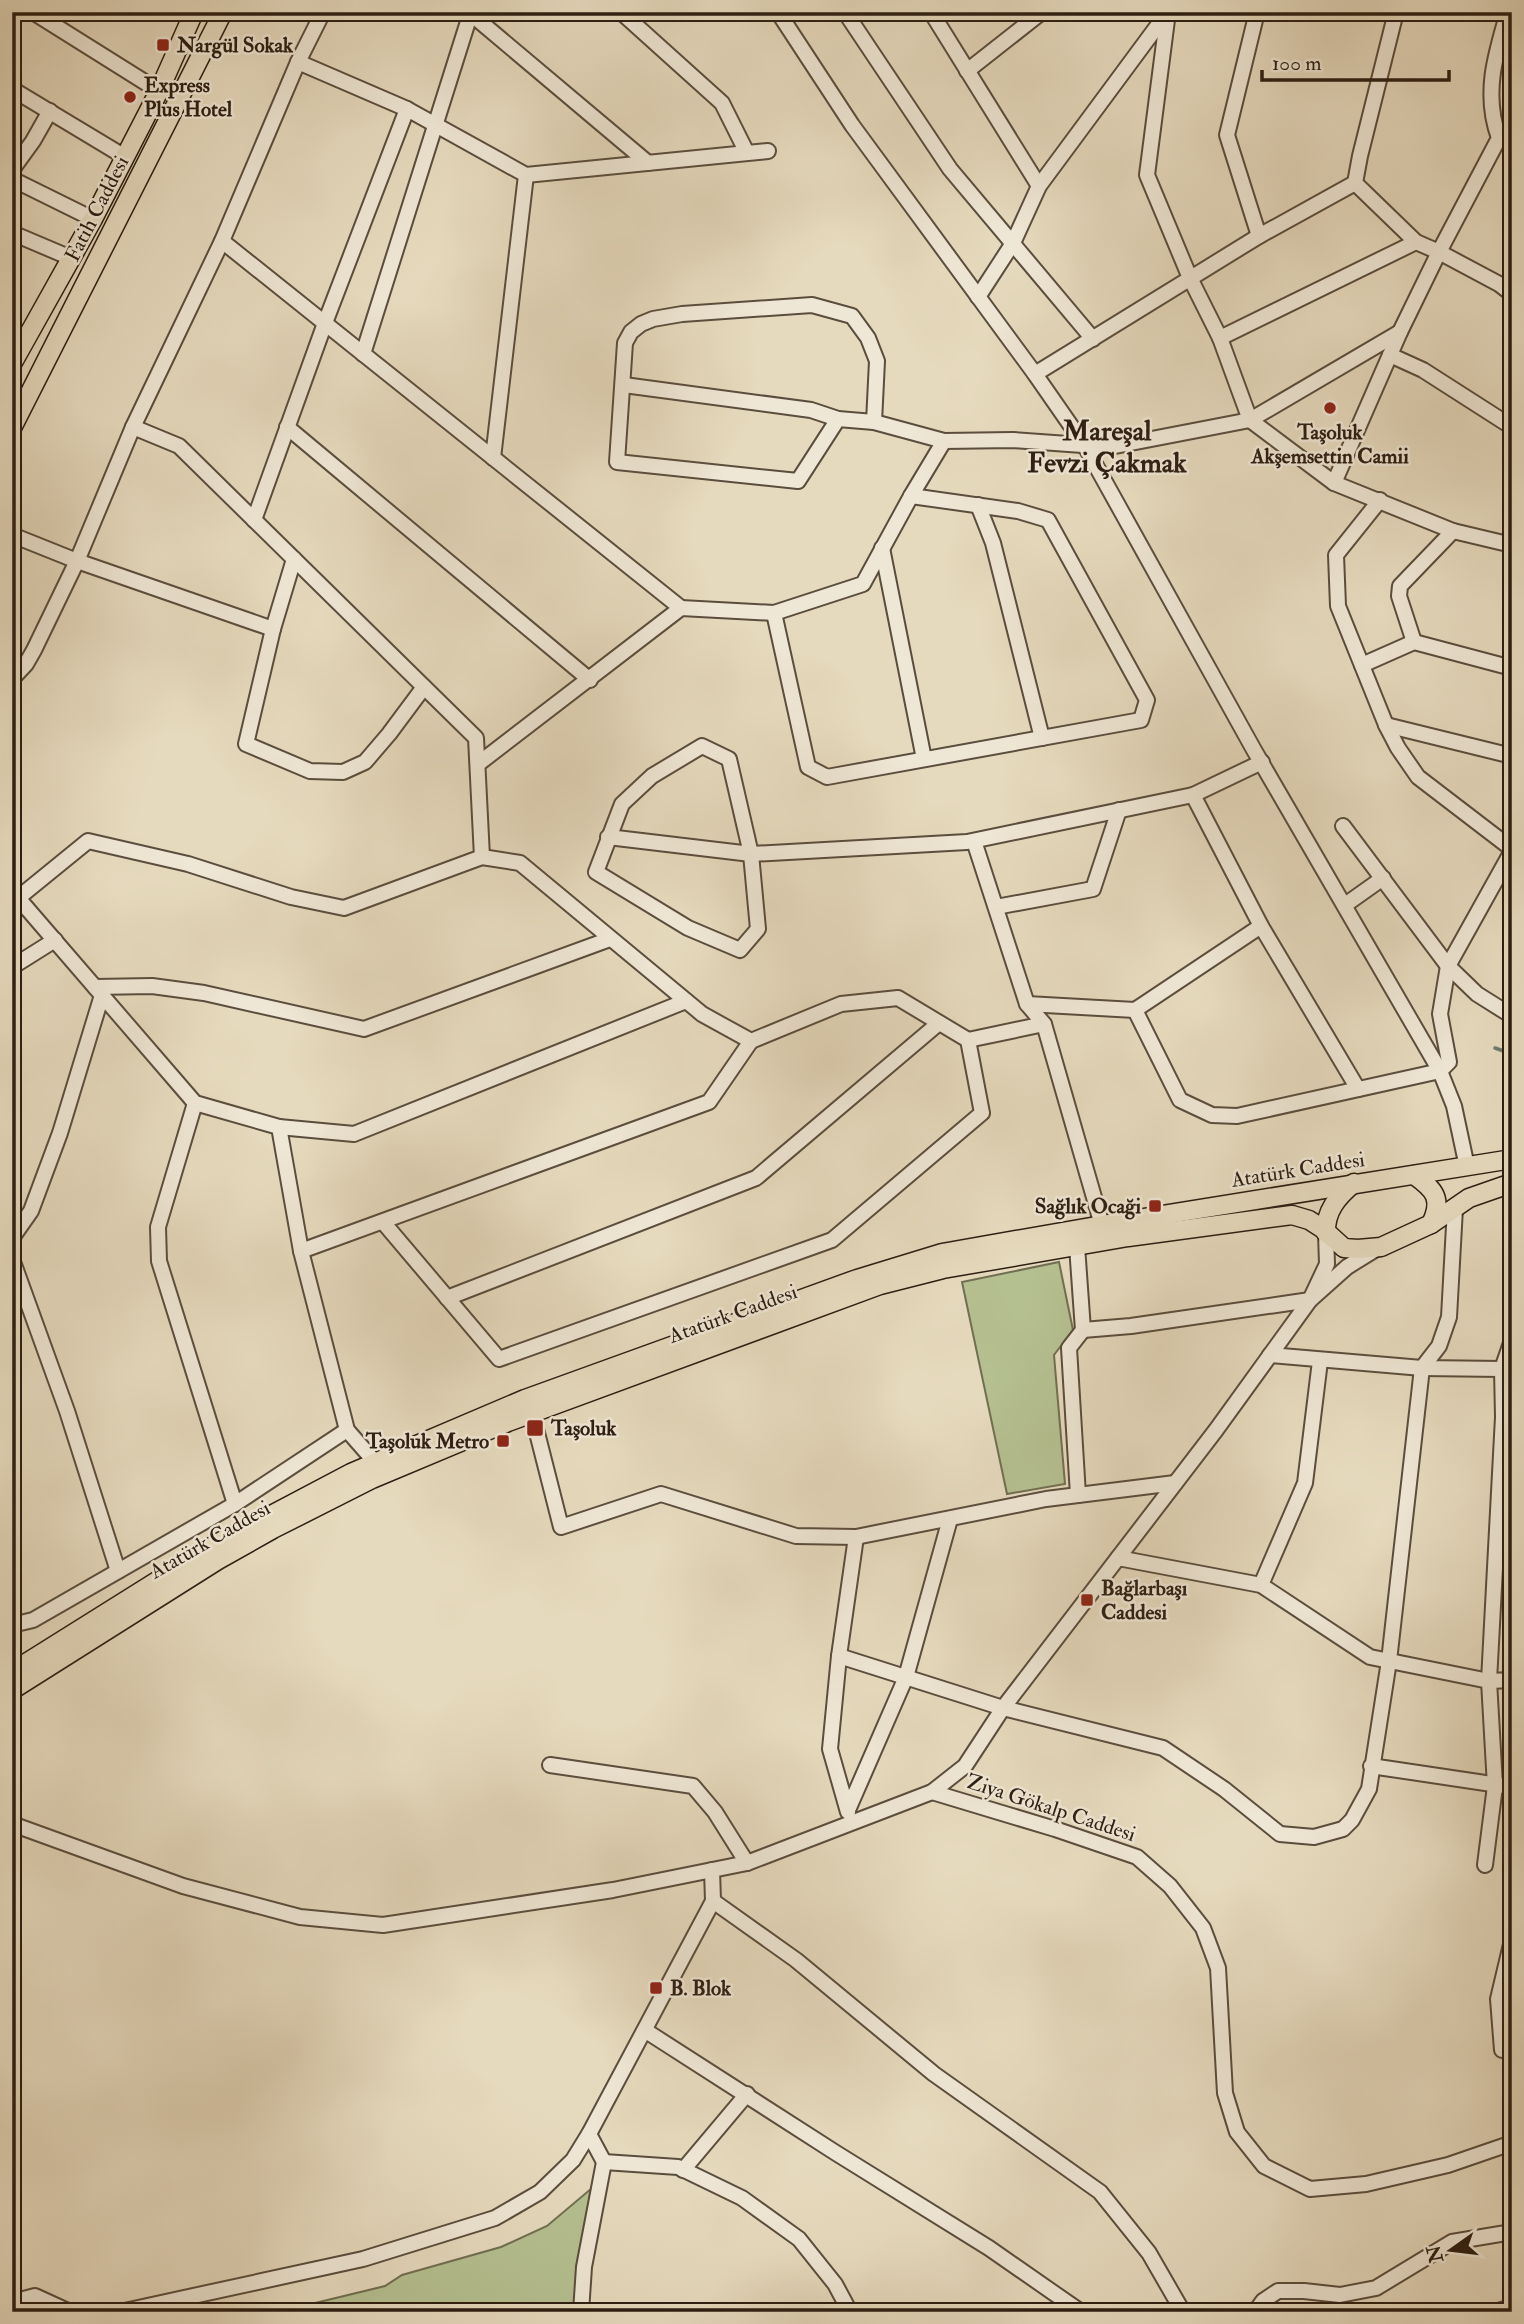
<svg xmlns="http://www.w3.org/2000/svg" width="1524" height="2324" font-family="'IM FELL Double Pica',serif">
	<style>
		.green { fill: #b5c091; stroke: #716f52; stroke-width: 2 }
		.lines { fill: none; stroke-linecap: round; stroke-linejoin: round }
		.stream { stroke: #6d7c70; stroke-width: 3.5 }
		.minor-casing { stroke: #5b4d3d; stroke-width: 18 }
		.major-casing { stroke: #2d1e12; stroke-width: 21 }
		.minor { stroke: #efe7d5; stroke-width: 14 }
		.major { stroke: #e6dabe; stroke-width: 18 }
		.poi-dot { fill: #8f2418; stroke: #efe7d5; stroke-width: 2.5 }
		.labels { text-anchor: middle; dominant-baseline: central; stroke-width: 5; stroke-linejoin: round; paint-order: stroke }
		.poi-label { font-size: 21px; font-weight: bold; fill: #2d1e12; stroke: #efe7d5; text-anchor: start }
		.street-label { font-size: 21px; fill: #2d1e12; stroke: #efe7d5 }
		.district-label { font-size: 28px; font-weight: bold; fill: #2d1e12; stroke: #efe7d5 }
	</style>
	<rect width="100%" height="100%" fill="#e6dabe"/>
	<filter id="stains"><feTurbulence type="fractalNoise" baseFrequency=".00286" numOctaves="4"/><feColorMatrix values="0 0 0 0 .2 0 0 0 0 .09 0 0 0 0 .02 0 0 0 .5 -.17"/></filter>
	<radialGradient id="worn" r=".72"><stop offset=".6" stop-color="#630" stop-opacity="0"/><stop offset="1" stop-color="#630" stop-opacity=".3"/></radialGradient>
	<g class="green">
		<path d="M 1059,1262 L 1073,1330 L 1054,1355 L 1065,1484 L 1007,1494 L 962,1282 Z"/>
		<path d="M 592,2188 L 579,2312 L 278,2312 L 385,2286 L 402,2275 L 501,2247 L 547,2226 Z"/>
	</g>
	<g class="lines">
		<path class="stream" d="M 1495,1048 L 1512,1054"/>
		<g class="minor-casing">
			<g id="minor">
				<path d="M 33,12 L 159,91"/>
				<path d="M 621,12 L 722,103 L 747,153"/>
				<path d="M 778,12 L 852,125 L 1035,374 L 1085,446 L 1254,750 L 1440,1071 L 1454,1106 L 1467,1167"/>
				<path d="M 845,12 L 950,169 L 1093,339"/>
				<path d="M 931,12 L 1039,186"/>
				<path d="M 1168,12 L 1147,175 L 1190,278 L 1220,338 L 1250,420 L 1334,483 L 1453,531 L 1512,545"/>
				<path d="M 1257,12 L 1227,135 L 1259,236"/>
				<path d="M 1396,12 L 1360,156 L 1355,183 L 1416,242 L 1439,252 L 1499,284 L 1512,294"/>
				<path d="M 471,14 L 648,163"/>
				<path d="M 298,62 L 407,109 L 526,175 L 493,458"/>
				<path d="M 967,71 L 1042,12"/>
				<path d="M 12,89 L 125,157"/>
				<path d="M 12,170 L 33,141 L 50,111"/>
				<path d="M 526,175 L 768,151"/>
				<path d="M 12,179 L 93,219"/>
				<path d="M 12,233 L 71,258"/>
				<path d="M 222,241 L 681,608"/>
				<path d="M 978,297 L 1013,243 L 1039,186 L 1167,13"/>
				<path d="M 1220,338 L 1416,242"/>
				<path d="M 363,354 L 471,12"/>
				<path d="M 1390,355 L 1423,370 L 1512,427"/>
				<path d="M 1035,374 L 1259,236 L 1355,183"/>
				<path d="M 624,385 L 811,410 L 838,419 L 874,422 L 944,441 L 1013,440 L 1110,447 L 1250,420 L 1400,332"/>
				<path d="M 838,419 L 798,481 L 617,462 L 625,343 L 631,332 L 641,324 L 653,319 L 682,314 L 812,305 L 852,316 L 868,338 L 877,361 L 874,422"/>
				<path d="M 133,427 L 179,446 L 476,738 L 482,857 L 520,863 L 702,1014 L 751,1041 L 841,1004 L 898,998 L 968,1040 L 982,1113 L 832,1240 L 499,1359 L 383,1222"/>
				<path d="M 287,427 L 590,680"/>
				<path d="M 1334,483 L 1400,332 L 1439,252 L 1499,138 C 1483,95 1495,55 1508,12"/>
				<path d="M 1380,500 L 1336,555 L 1338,606 L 1386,725 L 1398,748 L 1418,777 L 1512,849"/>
				<path d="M 978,505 L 993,543 L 1042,738"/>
				<path d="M 254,520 L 325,323 L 407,109"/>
				<path d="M 12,535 L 77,561 L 273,629"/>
				<path d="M 882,548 L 924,759"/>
				<path d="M 294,559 L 273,629 L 246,744 L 310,771 L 343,772 L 365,762 L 389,734 L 424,687"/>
				<path d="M 774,613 L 808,767 L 827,777 L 1141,720 L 1147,700 L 1048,520 L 1018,511 L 911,496"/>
				<path d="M 1414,642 L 1399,596 L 1400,586 L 1453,531"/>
				<path d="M 1362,665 L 1414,642 L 1512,668"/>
				<path d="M 12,679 L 26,664 L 34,650 L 77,561 L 133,427 L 222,241 L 298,62 L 323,12"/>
				<path d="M 1386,725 L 1512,756"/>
				<path d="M 702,746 L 729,759 L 751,854 L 758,929 L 740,950 L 688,928 L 596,872 L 622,804 L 652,776 Z"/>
				<path d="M 478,764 L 681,608 L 774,613 L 863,584 L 911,496 L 944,441"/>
				<path d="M 1193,795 L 1261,926 L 1358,1089"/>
				<path d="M 1343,826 L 1448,966 L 1477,994 L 1512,1016"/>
				<path d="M 608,837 L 751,854 L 967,842 L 1193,795 L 1262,762"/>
				<path d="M 974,841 L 1027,1004 L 1044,1024 L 1102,1225"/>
				<path d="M 12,891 L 195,1103 L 279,1127 L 301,1251 L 347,1430 L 375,1462 L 378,1471"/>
				<path d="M 18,898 L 88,841 L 188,864 L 291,897 L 344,908 L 482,857"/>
				<path d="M 1345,905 L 1383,878"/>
				<path d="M 996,907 L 1093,889 L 1119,810"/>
				<path d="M 12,967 L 55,940"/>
				<path d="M 95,987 L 152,986 L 204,993 L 364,1029 L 610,939"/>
				<path d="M 1027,1004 L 1135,1010 L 1261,926"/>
				<path d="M 1135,1010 L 1180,1100 L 1212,1115 L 1237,1116 L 1440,1071 L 1449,1062 L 1440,1014 L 1448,966 L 1512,851"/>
				<path d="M 968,1040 L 1044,1024"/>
				<path d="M 195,1103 L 158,1227 L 159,1261 L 235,1504"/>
				<path d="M 279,1127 L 354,1134 L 686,1001"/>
				<path d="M 12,1238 L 31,1211 L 60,1133 L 102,995"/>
				<path d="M 1077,1246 L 1083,1330 L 1069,1348 L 1078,1495"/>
				<path d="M 301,1251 L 709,1102 L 751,1041"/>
				<path d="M 12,1259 L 67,1411 L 118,1571"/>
				<path d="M 447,1298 L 756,1178 L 939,1023"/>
				<path d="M 1083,1330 L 1131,1326 L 1310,1300 L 1347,1267 L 1376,1249"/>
				<path d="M 1270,1355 L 1422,1368 L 1502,1369 L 1512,1371"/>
				<path d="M 532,1413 L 561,1527 L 661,1494 L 796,1536 L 856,1537 L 1046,1499 L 1175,1483"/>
				<path d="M 1118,1558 L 1261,1585 L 1370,1657 L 1489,1681 L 1512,1680"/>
				<path d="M 1261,1585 L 1305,1483 L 1320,1361"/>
				<path d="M 12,1625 L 33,1620 L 235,1504 L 347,1430"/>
				<path d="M 839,1656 L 1003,1708 L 1163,1748 L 1224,1789 L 1280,1834 L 1314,1837 L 1343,1829 L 1352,1820 L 1369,1789 L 1389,1661 L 1422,1368 L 1439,1346 L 1449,1317 L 1455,1208"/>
				<path d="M 550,1765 L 693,1786 L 715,1812 L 747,1863"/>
				<path d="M 1371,1766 L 1512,1787"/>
				<path d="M 932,1792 L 1055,1829 L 1137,1857 L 1170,1886 L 1203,1928 L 1218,1968 L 1225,2093 L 1237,2132 L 1264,2166 L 1310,2189 L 1366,2184 L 1448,2165 L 1512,2143"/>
				<path d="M 848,1810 L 906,1677 L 950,1519"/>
				<path d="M 848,1812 L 830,1749 L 839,1656 L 856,1537"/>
				<path d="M 12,1824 L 183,1886 L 300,1917 L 383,1925 L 613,1890 L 747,1863 L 932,1792 L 965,1766 L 1003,1708 L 1216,1430 L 1310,1300 L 1327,1264 L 1326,1233"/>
				<path d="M 1485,1865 L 1495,1786 L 1489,1681 L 1503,1417 L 1502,1369 L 1512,1340"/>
				<path d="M 713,1901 L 796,1960 L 934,2074 L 1100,2192 L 1149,2253 L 1183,2312"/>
				<path d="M 1512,1940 L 1498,1999 L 1502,2050 L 1512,2047"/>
				<path d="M 646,2031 L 836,2153 L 989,2248 L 1081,2312"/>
				<path d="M 604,2162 L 678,2167 L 742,2198 L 799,2239 L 835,2284 L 850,2312"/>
				<path d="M 683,2170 L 747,2094"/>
				<path d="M 12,2302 L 35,2296 L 70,2312"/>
				<path d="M 120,2312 L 363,2259 L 495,2218 L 540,2192 L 573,2160 L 589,2134 L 713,1901 L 712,1870"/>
				<path d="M 581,2312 L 584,2267 L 604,2162 L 589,2134"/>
				<path d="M 1255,2312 L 1263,2301 L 1278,2291 L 1304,2291 L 1340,2295 L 1376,2288 L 1452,2242 L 1512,2232"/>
				<path d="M 1495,2312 L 1512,2307"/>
			</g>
		</g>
		<g class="major-casing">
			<g id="major">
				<path d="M 12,364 L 93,219 L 159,91 L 194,12"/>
				<path d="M 12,428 L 223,12"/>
				<path d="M 1414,1175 C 1435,1190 1443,1199 1431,1224"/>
				<path d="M 1326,1233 C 1325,1211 1338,1196 1354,1183"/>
				<path d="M 12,1672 L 218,1543 L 351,1473 L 525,1399 L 857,1279 L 942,1253 L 1131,1220 L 1512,1159"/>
				<path d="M 12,1690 L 218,1560 L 273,1529 L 372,1479 L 508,1422 L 880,1285 L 943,1269 L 1128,1237 L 1292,1215 L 1309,1220 L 1323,1229 L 1344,1248 L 1358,1249 L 1381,1247 L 1431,1224 L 1469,1198 L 1512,1183"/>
			</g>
		</g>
		<use href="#minor" class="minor"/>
		<use href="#major" class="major"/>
	</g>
	<g class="poi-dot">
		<rect x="156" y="38" width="14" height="14" rx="3.5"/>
		<circle cx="130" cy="97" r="7"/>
		<circle cx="1330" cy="408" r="7"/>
		<rect x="1148" y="1199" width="14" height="14" rx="3.5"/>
		<rect x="526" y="1419" width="18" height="18" rx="3.5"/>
		<rect x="496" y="1434" width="14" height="14" rx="3.5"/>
		<rect x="1080" y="1593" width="14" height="14" rx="3.5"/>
		<rect x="649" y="1981" width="14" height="14" rx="3.5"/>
	</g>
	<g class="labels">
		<g class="poi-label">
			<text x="177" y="45">Nargül Sokak</text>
			<text x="144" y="85">Express<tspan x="144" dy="24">Plus Hotel</tspan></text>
			<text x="1330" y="432" text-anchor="middle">Taşoluk<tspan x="1330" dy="24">Akşemsettin Camii</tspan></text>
			<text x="1141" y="1206" text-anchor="end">Sağlık Ocaği</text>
			<text x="551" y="1428">Taşoluk</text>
			<text x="489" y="1441" text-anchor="end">Taşoluk Metro</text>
			<text x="1101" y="1588">Bağlarbaşı<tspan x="1101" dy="24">Caddesi</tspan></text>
			<text x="670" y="1988">B. Blok</text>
		</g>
		<g class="street-label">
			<text transform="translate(97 209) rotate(-63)">Fatih Caddesi</text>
			<text transform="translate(1298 1170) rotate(-9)">Atatürk Caddesi</text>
			<text transform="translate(733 1314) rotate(-20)">Atatürk Caddesi</text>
			<text transform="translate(210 1540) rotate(-30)">Atatürk Caddesi</text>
			<text transform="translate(1051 1808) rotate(18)">Ziya Gökalp Caddesi</text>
		</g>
		<g class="district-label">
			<text x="1107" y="431">Mareşal<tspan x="1107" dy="32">Fevzi Çakmak</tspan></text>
		</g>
	</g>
	<rect width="1524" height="2324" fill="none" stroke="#e6dabe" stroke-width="42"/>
	<rect x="14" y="14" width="1496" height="2296" fill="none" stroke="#2d1e12" stroke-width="3.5"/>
	<rect x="21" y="21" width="1482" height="2282" fill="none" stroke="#2d1e12" stroke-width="2"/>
	<g transform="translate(1451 2250) rotate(256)" stroke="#efe7d5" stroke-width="5" paint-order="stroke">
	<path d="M0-5L12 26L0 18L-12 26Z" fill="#2d1e12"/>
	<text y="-10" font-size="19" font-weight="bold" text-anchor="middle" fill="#2d1e12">N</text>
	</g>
	<path d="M1262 70v10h187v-10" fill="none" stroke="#2d1e12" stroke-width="3.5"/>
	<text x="1272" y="70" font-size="21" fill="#2d1e12" stroke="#efe7d5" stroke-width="5" paint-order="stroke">100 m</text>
	<rect width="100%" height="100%" filter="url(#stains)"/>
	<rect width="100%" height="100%" fill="url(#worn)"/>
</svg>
